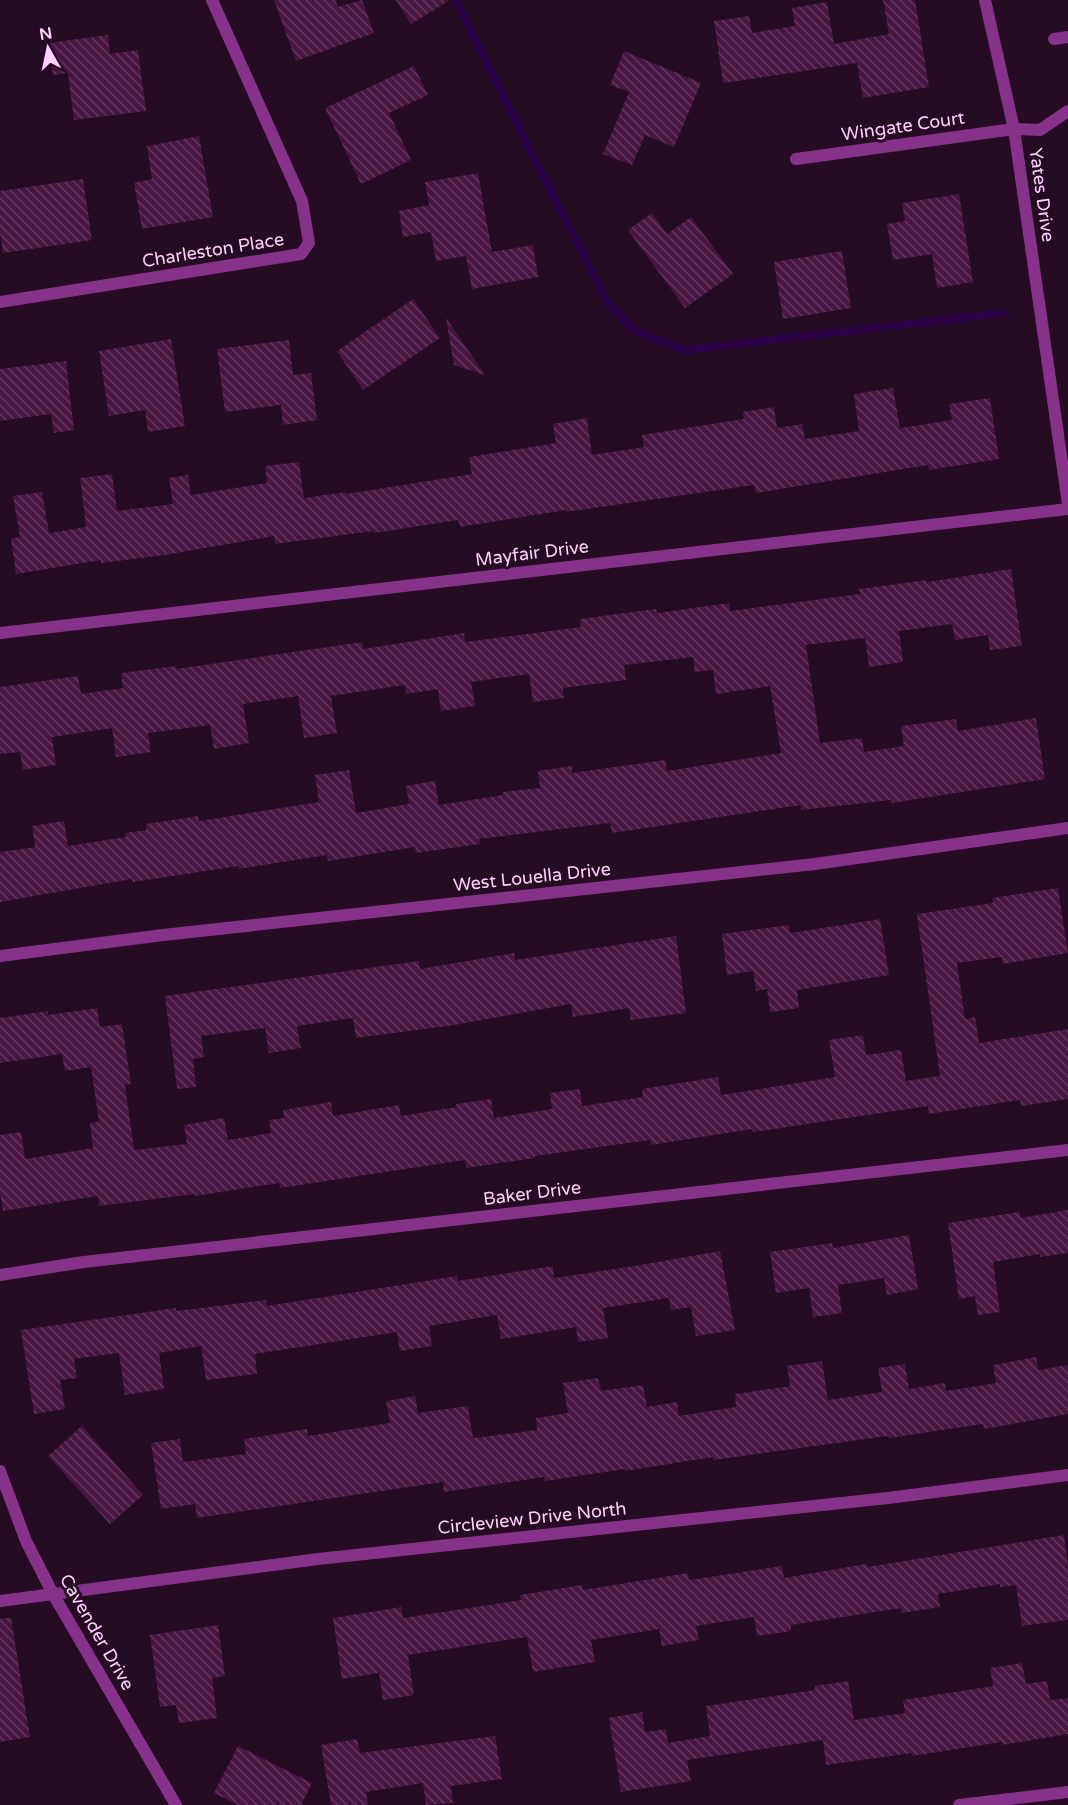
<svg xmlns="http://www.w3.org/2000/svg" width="1068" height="1805" font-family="'Varela Round',sans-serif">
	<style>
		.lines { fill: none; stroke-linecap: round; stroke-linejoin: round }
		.stream { stroke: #2a0446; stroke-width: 8 }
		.building { fill: url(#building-back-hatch) }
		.service { stroke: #87328a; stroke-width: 12 }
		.minor { stroke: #87328a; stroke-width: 12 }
		.labels { text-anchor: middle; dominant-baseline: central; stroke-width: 6; stroke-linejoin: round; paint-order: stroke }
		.street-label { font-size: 18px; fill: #ffd0fd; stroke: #250c23 }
	</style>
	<defs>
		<pattern id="building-back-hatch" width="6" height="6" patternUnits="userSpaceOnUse" patternTransform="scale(1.5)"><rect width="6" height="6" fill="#481641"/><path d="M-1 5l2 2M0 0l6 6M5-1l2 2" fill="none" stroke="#63375d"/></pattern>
	</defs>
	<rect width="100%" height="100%" fill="#250c23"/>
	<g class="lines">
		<path class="stream" d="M 456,0 L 541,172 L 609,304 L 636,332 L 685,350 L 1005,313"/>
	</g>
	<g class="building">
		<path d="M 274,0 L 335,0 L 338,7 L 362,0 L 374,33 L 296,61 Z"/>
		<path d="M 396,0 L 450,0 L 411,24 Z"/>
		<path d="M 883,0 L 915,0 L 929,87 L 863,98 L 857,63 L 723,83 L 714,21 L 749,16 L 752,33 L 795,26 L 792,8 L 827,2 L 834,44 L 889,34 Z"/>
		<path d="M 108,35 L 110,54 L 138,50 L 146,111 L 74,120 L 68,73 L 53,75 L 48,43 Z"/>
		<path d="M 624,51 L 701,83 L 674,147 L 645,135 L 632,165 L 603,154 L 629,92 L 610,85 Z"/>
		<path d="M 414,66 L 428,95 L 389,113 L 411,160 L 361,184 L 325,108 Z"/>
		<path d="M 199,136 L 213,217 L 142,229 L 134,183 L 152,179 L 147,146 Z"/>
		<path d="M 478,173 L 492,252 L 533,245 L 538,277 L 472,289 L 466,256 L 436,261 L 431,232 L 403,237 L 399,211 L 429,205 L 425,182 Z"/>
		<path d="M 83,179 L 92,240 L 3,253 L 0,232 L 0,191 Z"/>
		<path d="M 959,194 L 973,282 L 937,288 L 932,254 L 893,260 L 887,224 L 905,221 L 902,203 Z"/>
		<path d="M 652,213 L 667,234 L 691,217 L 733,274 L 685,308 L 628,230 Z"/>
		<path d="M 842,251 L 851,308 L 783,319 L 774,262 Z"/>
		<path d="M 413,299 L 440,338 L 363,390 L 337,351 Z"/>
		<path d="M 446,318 L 485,375 L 454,365 Z"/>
		<path d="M 171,339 L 185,426 L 148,432 L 145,410 L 109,416 L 99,351 Z"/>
		<path d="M 289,340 L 293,375 L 311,373 L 317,420 L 283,425 L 281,405 L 225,412 L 217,349 Z"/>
		<path d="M 66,361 L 74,430 L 54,433 L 51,414 L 0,421 L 0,369 Z"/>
		<path d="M 893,388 L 900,428 L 952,420 L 949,404 L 990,398 L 999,459 L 929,470 L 928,465 L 756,493 L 754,485 L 566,512 L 566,510 L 460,527 L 458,520 L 374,533 L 373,531 L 275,544 L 274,536 L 165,555 L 101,563 L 101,560 L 16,574 L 11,539 L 20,537 L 13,496 L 42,492 L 49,533 L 86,527 L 80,478 L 112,474 L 117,511 L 173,504 L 169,478 L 188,475 L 191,495 L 267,483 L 265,466 L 299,462 L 304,498 L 346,492 L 346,494 L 472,474 L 469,457 L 556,443 L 553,424 L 587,418 L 592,455 L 644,447 L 642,435 L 744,419 L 743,412 L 774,407 L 777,428 L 802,424 L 805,439 L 859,431 L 854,394 Z"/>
		<path d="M 1011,569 L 1022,646 L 990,650 L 988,635 L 955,640 L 952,624 L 899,631 L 903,662 L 869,667 L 865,638 L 806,645 L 820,743 L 862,738 L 864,752 L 904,746 L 901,726 L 956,719 L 958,731 L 1036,718 L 1045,779 L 892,803 L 891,800 L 801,810 L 801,805 L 612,833 L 610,823 L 479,839 L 480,844 L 416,853 L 415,847 L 328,861 L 327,855 L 239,869 L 239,866 L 133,882 L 132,879 L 0,902 L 0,852 L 35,847 L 32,826 L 64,821 L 68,846 L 126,837 L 125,833 L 146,830 L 146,824 L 198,816 L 199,821 L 319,802 L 315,775 L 349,770 L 356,813 L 409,804 L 406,786 L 435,781 L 439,805 L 503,795 L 503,792 L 540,788 L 538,771 L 572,766 L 572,773 L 665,760 L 667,771 L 781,753 L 770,686 L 716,694 L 713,670 L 695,672 L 693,657 L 624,665 L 626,680 L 563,688 L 564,698 L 533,702 L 529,674 L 471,682 L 475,706 L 441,711 L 438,689 L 406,694 L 405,685 L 331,696 L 337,733 L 304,738 L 298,696 L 243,704 L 249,743 L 214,749 L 210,725 L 148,733 L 151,752 L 116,757 L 112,728 L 52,737 L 56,765 L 23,770 L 20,752 L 0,754 L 0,687 L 78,676 L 81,694 L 123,688 L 121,673 L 176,666 L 176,669 L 362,642 L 363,649 L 464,633 L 465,642 L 581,627 L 580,619 L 656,609 L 657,613 L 729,603 L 730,611 L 860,594 L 859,589 L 927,580 L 927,582 Z"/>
		<path d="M 1058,888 L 1068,953 L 1003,964 L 1002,957 L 957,963 L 965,1019 L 975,1017 L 979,1043 L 1068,1029 L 1068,1099 L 1021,1106 L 1020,1100 L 929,1114 L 928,1106 L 753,1132 L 752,1129 L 651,1145 L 650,1140 L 535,1156 L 535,1158 L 466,1168 L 465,1160 L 280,1188 L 279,1183 L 195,1196 L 195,1194 L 99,1206 L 98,1196 L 3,1211 L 0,1193 L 0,1135 L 21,1132 L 25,1159 L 93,1148 L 90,1123 L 99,1122 L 91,1067 L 65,1071 L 62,1054 L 0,1063 L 0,1018 L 48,1011 L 48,1015 L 97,1008 L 100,1027 L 122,1024 L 131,1084 L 125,1085 L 134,1150 L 187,1144 L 184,1125 L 224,1118 L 228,1140 L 271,1133 L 269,1120 L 284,1118 L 283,1110 L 331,1102 L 333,1116 L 399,1105 L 401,1116 L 457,1107 L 456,1104 L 491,1099 L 494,1118 L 552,1109 L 550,1093 L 580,1089 L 582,1106 L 643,1097 L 642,1089 L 718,1077 L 721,1095 L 835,1077 L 829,1040 L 863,1035 L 866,1055 L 901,1050 L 906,1081 L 940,1076 L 917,914 L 993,903 L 992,898 Z"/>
		<path d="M 880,919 L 889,975 L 797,990 L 799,1008 L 770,1012 L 767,989 L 756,991 L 753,971 L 727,975 L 722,934 L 789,925 L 790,933 Z"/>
		<path d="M 676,936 L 686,1013 L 631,1020 L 629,1008 L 573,1017 L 571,1004 L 454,1025 L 356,1038 L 353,1018 L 297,1026 L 301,1048 L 269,1053 L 265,1028 L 201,1036 L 204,1057 L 193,1059 L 196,1087 L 177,1089 L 165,996 L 419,961 L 420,969 L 514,953 L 515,960 Z"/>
		<path d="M 1068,1210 L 1068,1253 L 1040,1257 L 1040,1254 L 993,1262 L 1000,1312 L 978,1315 L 975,1296 L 959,1299 L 948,1223 L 1020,1212 L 1020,1218 Z"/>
		<path d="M 909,1235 L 918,1289 L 887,1295 L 884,1278 L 838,1285 L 842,1313 L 813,1317 L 809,1288 L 776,1293 L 770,1252 L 832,1243 L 833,1248 Z"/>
		<path d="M 720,1251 L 735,1330 L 696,1336 L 691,1307 L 671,1310 L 669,1298 L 603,1308 L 608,1338 L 578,1342 L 576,1327 L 501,1339 L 497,1315 L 429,1326 L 432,1346 L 400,1351 L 397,1332 L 255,1354 L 257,1374 L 206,1380 L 201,1346 L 159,1353 L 164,1389 L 125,1395 L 119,1353 L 74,1359 L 77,1378 L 60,1380 L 65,1409 L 34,1414 L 21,1330 L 176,1308 L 176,1311 L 266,1300 L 267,1306 L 457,1276 L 458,1281 L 553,1266 L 554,1278 L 635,1266 Z"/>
		<path d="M 1036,1357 L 1038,1370 L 1068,1365 L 1068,1414 L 984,1429 L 983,1424 L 889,1438 L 888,1436 L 713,1460 L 713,1457 L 625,1471 L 625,1469 L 545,1481 L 544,1477 L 444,1492 L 443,1482 L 197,1518 L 195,1504 L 161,1509 L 151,1443 L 180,1439 L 183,1462 L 246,1454 L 244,1439 L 307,1429 L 308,1436 L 390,1423 L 386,1401 L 415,1396 L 418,1413 L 468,1406 L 473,1438 L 537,1430 L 536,1418 L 568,1413 L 563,1383 L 598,1378 L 601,1391 L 643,1385 L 647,1407 L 677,1402 L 679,1416 L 736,1407 L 735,1394 L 790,1386 L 787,1366 L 822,1361 L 828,1400 L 882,1392 L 878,1368 L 905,1364 L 909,1389 L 945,1383 L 946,1391 L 996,1383 L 993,1365 Z"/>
		<path d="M 82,1426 L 143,1495 L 110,1524 L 48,1456 Z"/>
		<path d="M 1064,1535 L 1068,1566 L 1068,1620 L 1022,1626 L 1016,1585 L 1000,1587 L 1000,1584 L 938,1594 L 940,1607 L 902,1613 L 901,1608 L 791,1625 L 791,1631 L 757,1636 L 754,1617 L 696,1626 L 699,1640 L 662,1646 L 659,1629 L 591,1640 L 595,1662 L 533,1672 L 527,1637 L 408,1655 L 414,1695 L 383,1700 L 379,1673 L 342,1679 L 333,1618 L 401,1607 L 403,1618 L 521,1600 L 520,1595 L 582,1585 L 583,1590 L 688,1573 L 689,1580 L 782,1566 L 784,1578 L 866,1564 L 867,1567 Z"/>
		<path d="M 0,1618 L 11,1618 L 30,1737 L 0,1742 Z"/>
		<path d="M 218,1625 L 225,1676 L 212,1678 L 217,1718 L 179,1723 L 176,1705 L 160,1707 L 150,1635 Z"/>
		<path d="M 1022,1663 L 1026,1684 L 1047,1681 L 1050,1700 L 1068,1698 L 1068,1734 L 1002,1745 L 1002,1742 L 912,1756 L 912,1753 L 826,1765 L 823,1740 L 687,1760 L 691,1781 L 621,1792 L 609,1718 L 642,1712 L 645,1732 L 666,1729 L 668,1743 L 710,1736 L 706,1706 L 815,1690 L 815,1686 L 848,1681 L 854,1720 L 905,1713 L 903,1700 L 993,1686 L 990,1668 Z"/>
		<path d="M 495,1736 L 502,1779 L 451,1786 L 453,1803 L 426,1805 L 423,1783 L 366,1792 L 368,1805 L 331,1805 L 321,1745 L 357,1739 L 360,1753 Z"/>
		<path d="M 238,1746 L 312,1783 L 301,1805 L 238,1805 L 214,1793 Z"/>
	</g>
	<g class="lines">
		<g class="service">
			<path d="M 1054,39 L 1068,37"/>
			<path d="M 1014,129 L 1040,130 L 1068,111"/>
		</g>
		<g class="minor">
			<path d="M 985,0 L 1014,129 L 1068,504"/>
			<path d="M 796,159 L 1014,129"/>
			<path d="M 0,302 L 301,254 L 309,243 L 302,201 L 212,0"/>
			<path d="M 0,633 L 1068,509"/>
			<path d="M 0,956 L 163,935 L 815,864 L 1068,828"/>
			<path d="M 0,1275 L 84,1262 L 1068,1150"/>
			<path d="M 0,1471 L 26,1541 L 53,1594 L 176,1805"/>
			<path d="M 0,1601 L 318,1559 L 888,1498 L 1068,1475"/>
			<path d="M 959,1805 L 1068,1792"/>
		</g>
	</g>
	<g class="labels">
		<g class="street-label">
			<text transform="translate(903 126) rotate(-8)">Wingate Court</text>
			<text transform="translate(1042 195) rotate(82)">Yates Drive</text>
			<text transform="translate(213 250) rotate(-9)">Charleston Place</text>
			<text transform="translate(532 553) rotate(-7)">Mayfair Drive</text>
			<text transform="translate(532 877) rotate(-6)">West Louella Drive</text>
			<text transform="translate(532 1193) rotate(-7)">Baker Drive</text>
			<text transform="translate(532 1518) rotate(-6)">Circleview Drive North</text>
			<text transform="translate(97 1632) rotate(60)">Cavender Drive</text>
		</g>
	</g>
	<g transform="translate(48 48) rotate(351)" stroke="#250c23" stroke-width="4.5" paint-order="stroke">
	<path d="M0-4.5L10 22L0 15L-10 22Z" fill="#ffd0fd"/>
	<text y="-9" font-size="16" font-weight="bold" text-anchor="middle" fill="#ffd0fd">N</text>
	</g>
</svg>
